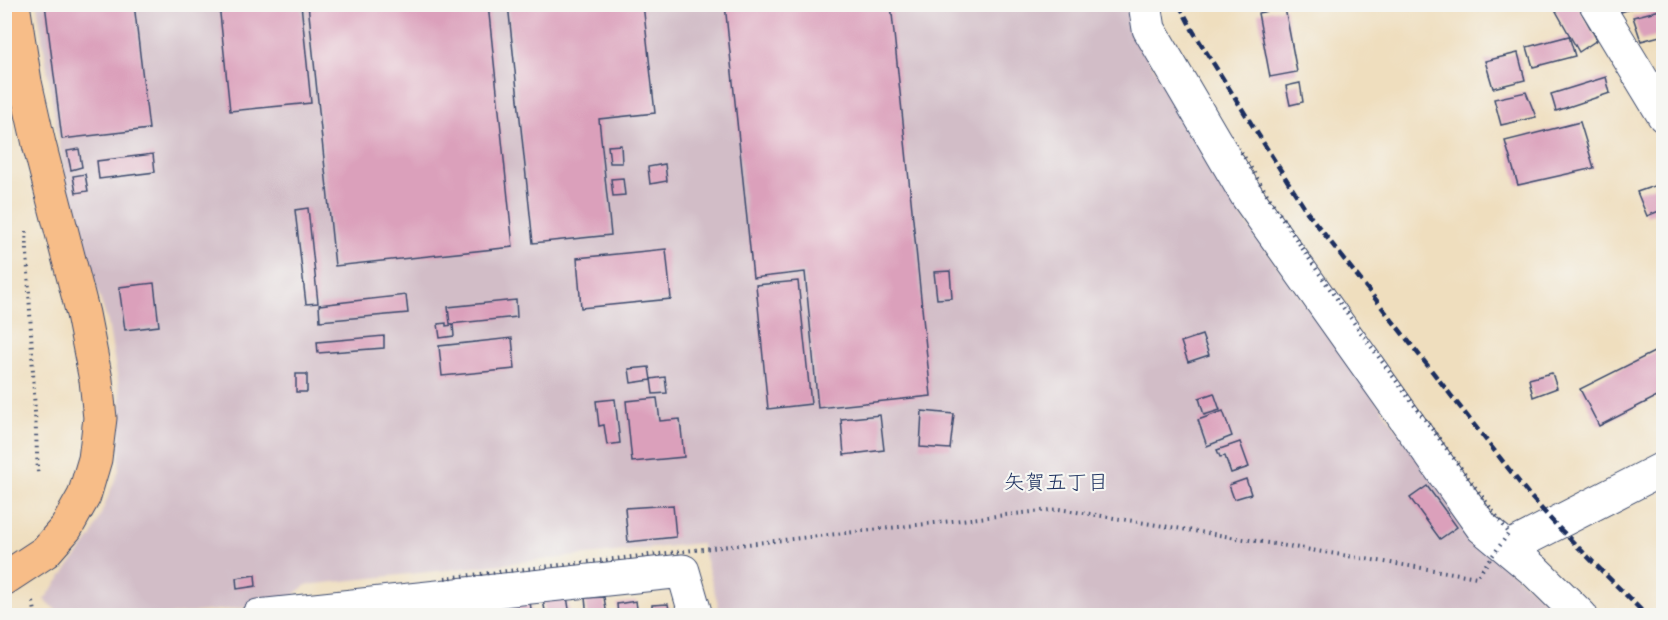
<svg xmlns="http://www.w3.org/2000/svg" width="1668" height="620" font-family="'Comic Neue','Klee One',sans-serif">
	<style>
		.industrial { fill: #d2bdc7 }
		.building { fill: #dba0bb }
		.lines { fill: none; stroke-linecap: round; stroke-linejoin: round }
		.street-casing { stroke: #3b496c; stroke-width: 35 }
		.highway-casing { stroke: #3b496c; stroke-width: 35 }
		.path { stroke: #3b496c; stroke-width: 4; stroke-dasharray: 1.5 4.5; stroke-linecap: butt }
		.street { stroke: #fff; stroke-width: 33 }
		.highway { stroke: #f7bd88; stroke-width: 33 }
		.rail { stroke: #1b2f5e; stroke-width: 4.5; stroke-dasharray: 9 4.5; stroke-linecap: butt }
		.path-bridge { stroke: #3b496c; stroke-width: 4; stroke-dasharray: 1.5 4.5; stroke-linecap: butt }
		.labels { text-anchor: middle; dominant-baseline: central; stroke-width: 4.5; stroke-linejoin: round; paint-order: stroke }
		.neighbourhood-label { font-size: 21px; fill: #1b2f5e; stroke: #f6f6f2 }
	</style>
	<rect width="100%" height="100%" fill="#f6f6f2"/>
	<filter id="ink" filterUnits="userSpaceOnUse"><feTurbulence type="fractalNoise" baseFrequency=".0167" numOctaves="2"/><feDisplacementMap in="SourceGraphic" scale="12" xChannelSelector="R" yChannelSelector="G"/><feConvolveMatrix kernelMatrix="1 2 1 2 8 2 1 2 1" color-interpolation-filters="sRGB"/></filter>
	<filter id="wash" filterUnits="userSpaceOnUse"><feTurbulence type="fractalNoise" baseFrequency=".008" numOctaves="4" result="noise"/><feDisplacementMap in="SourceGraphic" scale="24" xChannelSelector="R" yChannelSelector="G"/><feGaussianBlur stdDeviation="1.35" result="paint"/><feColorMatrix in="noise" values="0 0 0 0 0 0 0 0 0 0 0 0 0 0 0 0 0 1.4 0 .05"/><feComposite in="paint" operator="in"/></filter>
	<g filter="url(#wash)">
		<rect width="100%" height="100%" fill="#efdebe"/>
		<path class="industrial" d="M 37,5 L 1129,5 L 1131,28 L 1244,220 L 1485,549 L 1561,615 L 721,615 L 701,543 L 306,585 L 283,604 L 168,615 L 62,615 L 44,600 L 92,536 L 119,470 L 121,399 L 108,323 L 68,198 Z"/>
		<g id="blocks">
			<g class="building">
				<path d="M 45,4 L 134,4 L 149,129 L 62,139 Z"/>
				<path d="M 219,4 L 301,4 L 311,103 L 230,111 Z"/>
				<path d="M 308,4 L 488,4 L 513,247 L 335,266 Z"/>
				<path d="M 508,4 L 643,4 L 655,113 L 599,119 L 611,235 L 533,243 Z"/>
				<path d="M 725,4 L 891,4 L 931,396 L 818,408 L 805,272 L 753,278 Z"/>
				<path d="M 1552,4 L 1577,4 L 1597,40 L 1579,52 Z"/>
				<path d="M 1619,4 L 1642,4 L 1642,5 L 1621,12 Z"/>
				<path d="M 1285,8 L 1297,72 L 1270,77 L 1258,13 Z"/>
				<path d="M 1664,9 L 1664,35 L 1641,41 L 1633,17 Z"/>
				<path d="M 1569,36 L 1575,56 L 1533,67 L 1527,47 Z"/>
				<path d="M 1518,53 L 1525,80 L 1493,88 L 1485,61 Z"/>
				<path d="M 1606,77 L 1610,93 L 1556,111 L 1551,94 Z"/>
				<path d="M 1300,83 L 1303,102 L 1290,105 L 1286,86 Z"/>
				<path d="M 1526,92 L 1536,117 L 1501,125 L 1494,99 Z"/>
				<path d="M 1580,122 L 1594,168 L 1518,185 L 1505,141 Z"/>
				<path d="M 621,145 L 622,163 L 610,163 L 608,146 Z"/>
				<path d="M 79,149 L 82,167 L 71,170 L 67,151 Z"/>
				<path d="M 153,154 L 155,172 L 99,179 L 97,161 Z"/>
				<path d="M 665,164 L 667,181 L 650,184 L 648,167 Z"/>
				<path d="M 85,174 L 88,191 L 76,193 L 73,176 Z"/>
				<path d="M 623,178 L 625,195 L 613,196 L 611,179 Z"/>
				<path d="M 1657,185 L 1664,203 L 1664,209 L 1647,216 L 1637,192 Z"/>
				<path d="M 308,208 L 318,303 L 306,304 L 295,210 Z"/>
				<path d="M 666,249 L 671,299 L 581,308 L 577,258 Z"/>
				<path d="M 950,271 L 952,298 L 937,299 L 934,272 Z"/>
				<path d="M 798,281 L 811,404 L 768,409 L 756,285 Z"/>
				<path d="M 154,283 L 159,326 L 125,330 L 119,287 Z"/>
				<path d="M 406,295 L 408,313 L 320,321 L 319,305 Z"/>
				<path d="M 516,300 L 517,317 L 450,324 L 448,307 Z"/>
				<path d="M 446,323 L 446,326 L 453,325 L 454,336 L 440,338 L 438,324 Z"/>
				<path d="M 1202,335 L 1209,355 L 1188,362 L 1181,342 Z"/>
				<path d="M 384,336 L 384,348 L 318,353 L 317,342 Z"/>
				<path d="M 512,338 L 515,369 L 442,376 L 439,346 Z"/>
				<path d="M 1664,347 L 1664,393 L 1599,426 L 1580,389 Z"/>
				<path d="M 649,367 L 651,380 L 631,383 L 629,369 Z"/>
				<path d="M 1552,373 L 1557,388 L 1533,397 L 1529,379 Z"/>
				<rect x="296" y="374" width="11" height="18"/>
				<path d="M 665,377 L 667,393 L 653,394 L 651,379 Z"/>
				<path d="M 1214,393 L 1220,410 L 1204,415 L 1199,398 Z"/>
				<path d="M 657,398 L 660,421 L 680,419 L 684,457 L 632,462 L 626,401 Z"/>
				<path d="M 615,399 L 620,443 L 607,445 L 604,425 L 599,426 L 596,401 Z"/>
				<path d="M 922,411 L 954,414 L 950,449 L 920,447 Z"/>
				<path d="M 1223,411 L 1232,436 L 1207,446 L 1198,420 Z"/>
				<path d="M 880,415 L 884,450 L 844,455 L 841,419 Z"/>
				<path d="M 1240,442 L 1249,467 L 1231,473 L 1225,456 L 1220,457 L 1217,450 Z"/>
				<path d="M 1246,479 L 1251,494 L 1234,499 L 1229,485 Z"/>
				<path d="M 1427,486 L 1457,527 L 1440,539 L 1410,498 Z"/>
				<path d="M 673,505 L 676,537 L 628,542 L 625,508 Z"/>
				<path d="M 255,575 L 256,586 L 237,589 L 236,578 Z"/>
				<path d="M 567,596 L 570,616 L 546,616 L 543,600 Z"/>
				<path d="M 604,597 L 607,616 L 587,616 L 585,598 Z"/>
				<path d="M 636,601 L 638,616 L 618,616 L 617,604 Z"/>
				<path d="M 530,602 L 532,616 L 484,616 L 485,605 Z"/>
				<path d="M 668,604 L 670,616 L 652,616 L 652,605 Z"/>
			</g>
		</g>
	</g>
	<g filter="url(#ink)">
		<use href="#blocks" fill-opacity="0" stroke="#3b496c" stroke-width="1.5"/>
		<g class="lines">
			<g class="street-casing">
				<g id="street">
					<path d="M 1145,4 L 1149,29 L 1247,196 L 1482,527 L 1535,571 L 1581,616"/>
					<path d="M 1596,4 L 1664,116"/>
					<path d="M 1508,548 L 1664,468"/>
					<path d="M 258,616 L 683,571 L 696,616"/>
				</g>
			</g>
			<g class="highway-casing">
				<path id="highway" d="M 4,579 L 45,552 L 66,528 L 84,496 L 95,459 L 100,418 L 96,380 L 83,314 L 39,144 L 25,82 L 13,4"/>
			</g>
			<g class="path">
				<path d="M 26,231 L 38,473"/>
				<path d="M 33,602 L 36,616"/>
			</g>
			<use href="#street" class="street"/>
			<use href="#highway" class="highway"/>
			<path class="rail" d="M 1179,4 L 1193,31 L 1307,212 L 1530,496 L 1556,525 L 1647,616"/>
			<path class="path-bridge" d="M 445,578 L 1059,509 L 1477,577 L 1509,533 C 1417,407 1318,283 1239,148"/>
		</g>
	</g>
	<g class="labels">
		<g class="neighbourhood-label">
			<text x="1056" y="482">矢賀五丁目</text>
		</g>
	</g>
	<rect width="1668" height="620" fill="none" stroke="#f6f6f2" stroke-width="24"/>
</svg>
